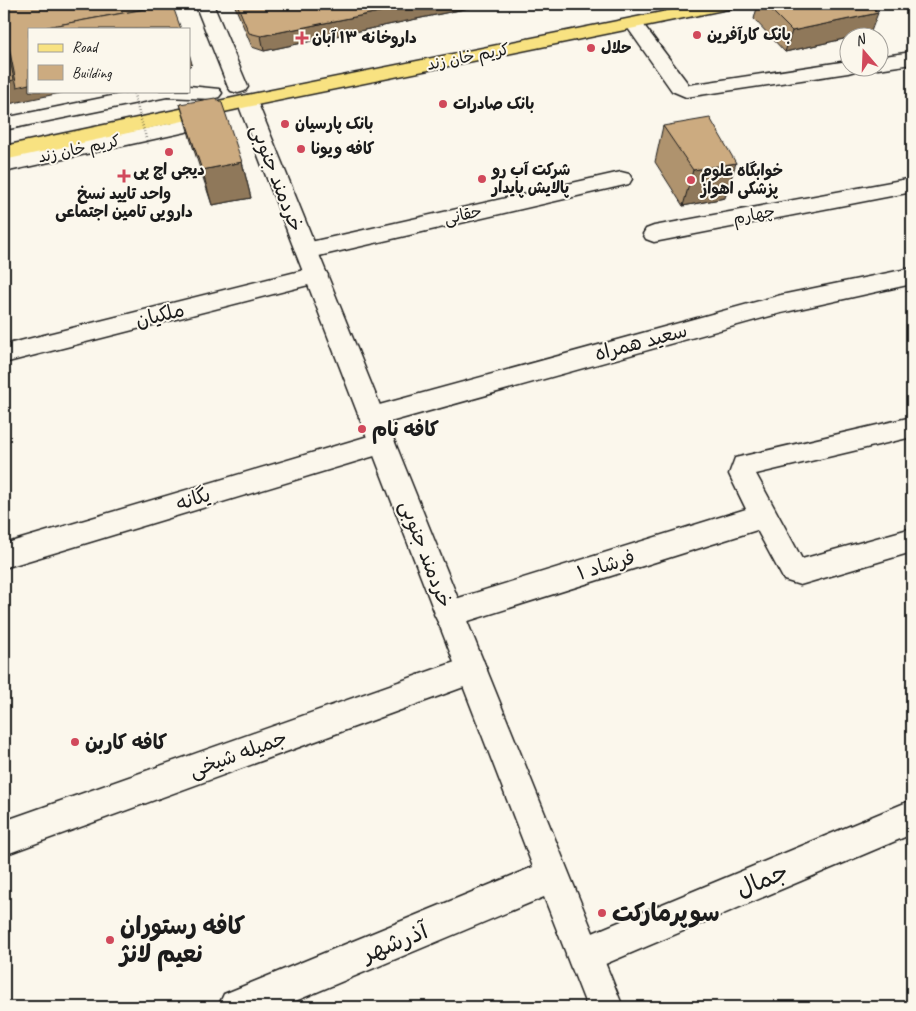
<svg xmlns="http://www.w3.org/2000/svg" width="916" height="1011" font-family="Caveat,'Playpen Sans Arabic',sans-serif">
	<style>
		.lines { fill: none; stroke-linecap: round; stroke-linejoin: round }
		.minor-casing { stroke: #1c1c1c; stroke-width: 3 }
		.tertiary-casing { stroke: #1c1c1c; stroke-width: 3 }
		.secondary-casing { stroke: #1c1c1c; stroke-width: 3 }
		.primary-casing { stroke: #1c1c1c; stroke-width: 3 }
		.minor { fill: #fbf7ec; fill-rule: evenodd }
		.tertiary { fill: #fbf7ec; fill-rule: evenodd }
		.secondary { fill: #fbf7ec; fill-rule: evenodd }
		.primary { fill: #f8e281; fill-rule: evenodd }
		.path-bridge { stroke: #1c1c1c; stroke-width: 2.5; stroke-dasharray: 0.5 2.5; stroke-linecap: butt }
		.wall { fill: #af936e; stroke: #1c1c1c }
		.shaded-wall { fill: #8f785a; stroke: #1c1c1c }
		.building { fill: #ccab80; stroke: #1c1c1c }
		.poi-dot { fill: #d1495b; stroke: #fbf7ec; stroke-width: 2 }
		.labels { text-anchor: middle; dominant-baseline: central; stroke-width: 4; stroke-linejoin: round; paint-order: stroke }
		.far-poi-label { font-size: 16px; font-weight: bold; fill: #1c1c1c; stroke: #fbf7ec; text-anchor: start }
		.far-street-label { font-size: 16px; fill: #1c1c1c; stroke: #fbf7ec }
		.street-label { font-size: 20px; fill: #1c1c1c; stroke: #fbf7ec }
		.poi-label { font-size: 20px; font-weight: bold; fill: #1c1c1c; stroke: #fbf7ec; text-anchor: start }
		.near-street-label { font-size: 24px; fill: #1c1c1c; stroke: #fbf7ec }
		.near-poi-label { font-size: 24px; font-weight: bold; fill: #1c1c1c; stroke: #fbf7ec; text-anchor: start }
	</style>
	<rect width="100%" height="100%" fill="#fbf7ec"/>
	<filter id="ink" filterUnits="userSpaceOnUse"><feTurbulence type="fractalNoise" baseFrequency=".02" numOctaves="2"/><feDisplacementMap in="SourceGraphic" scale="10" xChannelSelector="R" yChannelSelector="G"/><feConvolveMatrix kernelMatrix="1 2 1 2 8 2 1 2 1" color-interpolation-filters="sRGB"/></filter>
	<g filter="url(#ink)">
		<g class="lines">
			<g class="minor-casing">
				<g id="minor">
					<path d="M 634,19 L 640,20 L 689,85 L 848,61 L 848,68 L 857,68 L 855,71 L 848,73 L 686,97 L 672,91 L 625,24 L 628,20 Z"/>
					<path d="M 912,52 L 912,64 L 878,69 L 873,68 L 878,68 L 878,57 Z"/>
					<path d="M 621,172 L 629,174 L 632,179 L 629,184 L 306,259 L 298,257 L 295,251 L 298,245 L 306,243 Z"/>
					<path d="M 912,178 L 912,192 L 654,242 L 646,239 L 643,234 L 646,229 L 654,226 Z"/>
					<path d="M 316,267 L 324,269 L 328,275 L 324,281 L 4,363 L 4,345 Z"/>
					<path d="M 912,268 L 912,284 L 781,313 L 372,427 L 363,424 L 359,417 L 363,410 L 372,407 L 781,295 Z"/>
					<path d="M 912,417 L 912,437 L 756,474 L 802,559 L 912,528 L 912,552 L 800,585 L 784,580 L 757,530 L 449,627 L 439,624 L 434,614 L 439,604 L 449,601 L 746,509 L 729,474 L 735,458 Z"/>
					<path d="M 382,432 L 391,435 L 395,443 L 391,451 L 4,568 L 4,544 Z"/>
					<path d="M 472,656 L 483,660 L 487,670 L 483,680 L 4,855 L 4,821 Z"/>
					<path d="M 912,800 L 912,834 L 584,973 L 571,968 L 566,955 L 571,942 Z"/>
				</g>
			</g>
			<g class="tertiary-casing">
				<g id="tertiary">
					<path d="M 195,4 L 213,4 L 248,87 L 245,91 L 238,93 L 231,91 L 228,87 Z"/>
					<path d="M 247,95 L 254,97 L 257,101 L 623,1007 L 587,1007 L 544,897 L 281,1007 L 218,1007 L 224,994 L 533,867 L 237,101 L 240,97 Z"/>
				</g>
			</g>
			<g class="secondary-casing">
				<g id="secondary">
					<path d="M 189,86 L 219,89 L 222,93 L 219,97 L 212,99 L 167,97 L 4,130 L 4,118 L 136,91 L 189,91 Z"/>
					<path d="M 209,103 L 216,105 L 219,109 L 216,113 L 186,132 L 4,172 L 4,158 L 173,123 L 202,105 Z"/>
				</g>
			</g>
			<g class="primary-casing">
				<path id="primary" d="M 702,4 L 737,4 L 734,8 L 728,9 L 247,107 L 4,160 L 4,146 L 247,95 Z"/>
			</g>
			<use href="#minor" class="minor"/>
			<use href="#tertiary" class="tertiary"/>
			<use href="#secondary" class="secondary"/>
			<use href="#primary" class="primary"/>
			<path class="path-bridge" d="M 133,91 L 148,145"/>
		</g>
		<g class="wall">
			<path d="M 234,4 L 488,4 L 264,51 L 252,47 Z"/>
			<path d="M 758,4 L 870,4 L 870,34 L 853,38 L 848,38 L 785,52 L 754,19 Z"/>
			<path d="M 180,104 L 242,162 L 251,198 L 212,205 L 191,141 Z"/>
			<path d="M 663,126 L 725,198 L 683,206 L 655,162 Z"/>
		</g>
		<g class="shaded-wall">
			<path d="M 418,4 L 488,4 L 264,51 L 261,36 Z"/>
			<path d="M 878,13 L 870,34 L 853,38 L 848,38 L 785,52 L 792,31 Z"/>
			<path d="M 5,35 L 29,84 L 29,91 L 70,91 L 4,105 Z"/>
			<path d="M 189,53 L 192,64 L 189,67 Z"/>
			<path d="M 242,162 L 251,198 L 212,205 L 202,170 Z"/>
			<path d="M 736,163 L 725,198 L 683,206 L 693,170 Z"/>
		</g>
		<g class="building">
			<path d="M 4,4 L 172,4 L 47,27 L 47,29 L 29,29 L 29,84 L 17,87 L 8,42 L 5,35 L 4,35 Z"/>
			<path d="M 172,4 L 181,29 L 47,29 L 47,27 Z"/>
			<path d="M 237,4 L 418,4 L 261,36 L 249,33 Z"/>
			<path d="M 765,4 L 870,4 L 878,13 L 792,31 Z"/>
			<path d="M 4,35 L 5,35 L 14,80 L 4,82 Z"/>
			<path d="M 215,98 L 222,103 L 242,162 L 202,170 L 180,104 Z"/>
			<path d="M 710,118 L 736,163 L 693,170 L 663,126 Z"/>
		</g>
	</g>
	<g class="poi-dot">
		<circle cx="697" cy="35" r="5"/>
		<path d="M299.5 30.5h5v5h5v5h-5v5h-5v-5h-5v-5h5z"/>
		<circle cx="591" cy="48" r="5"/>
		<circle cx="443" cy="104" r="5"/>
		<circle cx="285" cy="124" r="5"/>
		<circle cx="301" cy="149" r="5"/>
		<circle cx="169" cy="152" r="5"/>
		<path d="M121.5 168.5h5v5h5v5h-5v5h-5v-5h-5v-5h5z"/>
		<circle cx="482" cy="179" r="5"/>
		<circle cx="691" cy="180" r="5"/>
		<circle cx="362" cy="429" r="5"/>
		<circle cx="75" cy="742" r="5"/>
		<circle cx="602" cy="913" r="5"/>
		<circle cx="110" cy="940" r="5"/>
	</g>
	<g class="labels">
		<g class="far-poi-label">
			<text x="707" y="35">بانک کارآفرین</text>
			<text x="312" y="38">داروخانه ۱۳ آبان</text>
			<text x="601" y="48">حلال</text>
			<text x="453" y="104">بانک صادرات</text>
			<text x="295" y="124">بانک پارسیان</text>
			<text x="311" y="149">کافه ویونا</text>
			<text x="169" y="170" text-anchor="middle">دیجی اچ پی</text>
			<text x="492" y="170">شرکت آب رو<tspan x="492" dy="18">پالایش پایدار</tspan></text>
			<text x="701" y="171">خوابگاه علوم<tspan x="701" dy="18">پزشکی اهواز</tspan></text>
			<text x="124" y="194" text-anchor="middle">واحد تایید نسخ<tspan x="124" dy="18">دارویی تامین اجتماعی</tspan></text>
		</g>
		<g class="far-street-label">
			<text transform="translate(468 57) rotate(-11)">کریم خان زند</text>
			<text transform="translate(79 149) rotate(-12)">کریم خان زند</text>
			<text transform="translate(463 215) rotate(-13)">حقانی</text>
			<text transform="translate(754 215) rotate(-11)">چهارم</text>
		</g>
		<g class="street-label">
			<text transform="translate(277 178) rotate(69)">خردمند جنوبی</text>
			<text transform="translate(160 315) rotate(-14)">ملکیان</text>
			<text transform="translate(641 342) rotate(-15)">سعید همراه</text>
			<text transform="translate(193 499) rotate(-17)">یگانه</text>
			<text transform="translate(426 554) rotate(69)">خردمند جنوبی</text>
			<text transform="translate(606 565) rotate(-17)">فرشاد ۱</text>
			<text transform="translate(238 754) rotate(-20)">جمیله شیخی</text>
		</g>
		<g class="poi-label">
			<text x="372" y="429">کافه نام</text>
			<text x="85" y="742">کافه کاربن</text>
		</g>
		<g class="near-street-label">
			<text transform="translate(762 880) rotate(-23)">جمال</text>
			<text transform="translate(395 942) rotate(-22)">آذرشهر</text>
		</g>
		<g class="near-poi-label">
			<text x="612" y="913">سوپرمارکت</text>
			<text x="120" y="926">کافه رستوران<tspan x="120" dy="28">نعیم لانژ</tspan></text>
		</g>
	</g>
	<rect width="916" height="1011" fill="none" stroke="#fbf7ec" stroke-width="20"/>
	<rect x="10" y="10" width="896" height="991" fill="none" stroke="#1c1c1c" stroke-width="2" filter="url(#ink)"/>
	<rect x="28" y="28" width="162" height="65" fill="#fbf7ec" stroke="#a29f99"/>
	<rect x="38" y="44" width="25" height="8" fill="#f8e281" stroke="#a29f99"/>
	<text x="72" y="52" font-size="15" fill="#1c1c1c">Road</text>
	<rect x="38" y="65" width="25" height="15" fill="#ccab80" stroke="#a29f99"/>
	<text x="72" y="78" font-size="15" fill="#1c1c1c">Building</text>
	<g transform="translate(864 52) rotate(341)"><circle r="24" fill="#fbf7ec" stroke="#a29f99"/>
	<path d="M0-4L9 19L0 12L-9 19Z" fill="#d1495b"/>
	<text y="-8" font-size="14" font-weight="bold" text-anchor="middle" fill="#1c1c1c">N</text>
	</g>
</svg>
